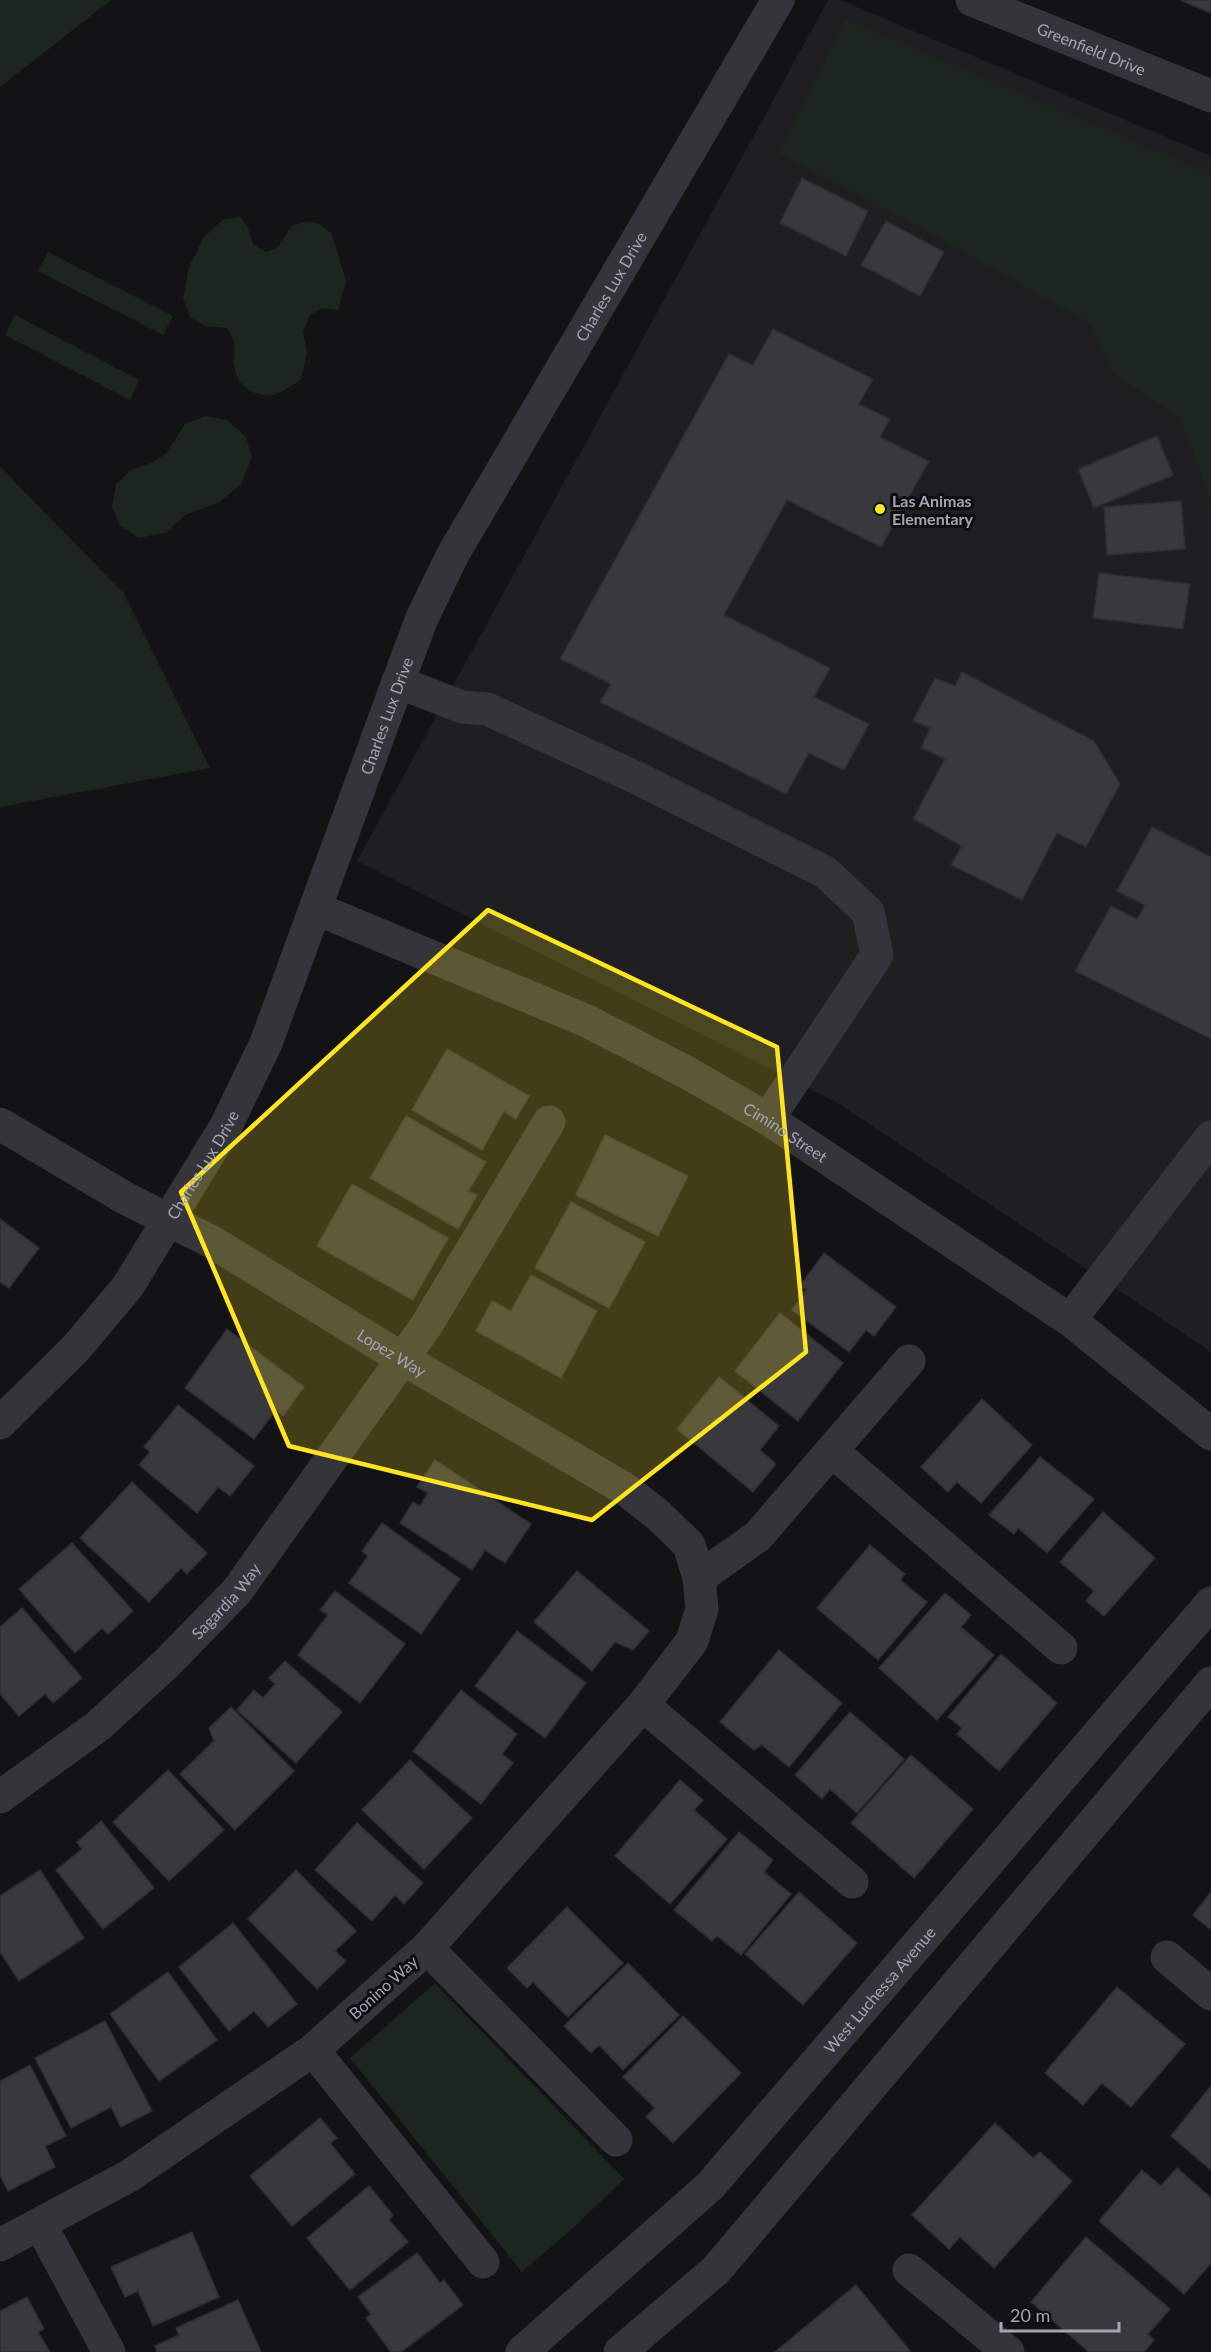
<svg xmlns="http://www.w3.org/2000/svg" width="1211" height="2352" font-family="Lato,sans-serif">
	<style>
		.built { fill: #1f1f22 }
		.green { fill: #1d251f }
		.building { fill: #38383d; stroke: #2e2d31; stroke-width: 1.5 }
		.lines { fill: none; stroke-linecap: round; stroke-linejoin: round }
		.minor { stroke: #34343a; stroke-width: 33 }
		.marked { fill: #ffe421; fill-opacity: 0.2; stroke: #ffe421; stroke-width: 4.5; stroke-linejoin: round }
		.poi-dot { fill: #ffe421; stroke: #0e0e10; stroke-width: 2 }
		.labels { text-anchor: middle; dominant-baseline: central; stroke-width: 6; stroke-linejoin: round; paint-order: stroke }
		.street-label { font-size: 16px; fill: #a3a5b7; stroke: #0e0e10 }
		.poi-label { font-size: 16px; font-weight: bold; fill: #a3a5b7; stroke: #0e0e10; text-anchor: start }
	</style>
	<rect width="100%" height="100%" fill="#131315"/>
	<path class="built" d="M 828,0 L 840,0 L 1211,156 L 1211,1352 L 836,1102 L 357,861 Z"/>
	<g class="green">
		<path d="M 0,0 L 111,0 L 0,87 Z"/>
		<path d="M 845,20 L 1211,175 L 1211,500 L 1180,418 L 1113,373 L 1089,323 L 922,228 L 778,153 Z"/>
		<path d="M 241,217 L 248,228 L 253,244 L 266,252 L 277,248 L 292,226 L 305,222 L 318,223 L 332,234 L 346,281 L 338,310 L 322,308 L 310,315 L 303,332 L 307,353 L 301,380 C 293,384 281,394 272,395 C 251,397 236,384 234,364 C 232,346 238,345 227,328 L 205,326 L 190,317 L 183,298 L 189,267 L 204,237 L 224,219 Z"/>
		<path d="M 48,252 L 173,316 L 163,335 L 38,271 Z"/>
		<path d="M 15,315 L 139,380 L 130,400 L 5,335 Z"/>
		<path d="M 205,416 L 227,420 L 246,437 L 252,457 L 241,484 L 220,502 L 185,515 L 167,532 L 139,538 L 120,526 L 112,507 L 116,484 L 131,470 L 153,462 L 166,454 L 185,424 Z"/>
		<path d="M 0,467 L 123,592 L 210,768 L 0,807 Z"/>
		<path d="M 435,1983 L 624,2179 L 573,2228 L 522,2272 L 350,2058 Z"/>
	</g>
	<g class="building">
		<path d="M 1180,0 L 1211,0 L 1211,13 Z"/>
		<path d="M 802,178 L 868,211 L 846,256 L 780,223 Z"/>
		<path d="M 886,221 L 944,252 L 920,296 L 861,265 Z"/>
		<path d="M 773,329 L 873,379 L 859,404 L 890,419 L 880,437 L 929,461 L 881,547 L 787,500 L 724,615 L 830,668 L 814,697 L 869,724 L 844,770 L 809,753 L 786,794 L 600,702 L 611,684 L 560,659 L 729,354 L 753,365 Z"/>
		<path d="M 1157,436 L 1173,475 L 1094,508 L 1078,469 Z"/>
		<path d="M 1181,501 L 1185,549 L 1107,555 L 1104,507 Z"/>
		<path d="M 1099,573 L 1190,584 L 1183,629 L 1093,618 Z"/>
		<path d="M 962,672 L 1094,741 L 1120,784 L 1086,847 L 1057,833 L 1022,900 L 951,865 L 962,846 L 913,819 L 945,759 L 921,748 L 930,728 L 913,721 L 935,678 L 955,686 Z"/>
		<path d="M 1152,827 L 1211,857 L 1211,1039 L 1075,971 L 1111,906 L 1137,919 L 1145,905 L 1117,891 Z"/>
		<path d="M 447,1049 L 529,1096 L 516,1119 L 504,1111 L 482,1150 L 412,1110 Z"/>
		<path d="M 406,1116 L 486,1162 L 468,1191 L 477,1195 L 458,1229 L 370,1178 Z"/>
		<path d="M 605,1135 L 688,1176 L 658,1236 L 576,1195 Z"/>
		<path d="M 352,1184 L 448,1238 L 413,1300 L 317,1246 Z"/>
		<path d="M 571,1202 L 645,1242 L 609,1308 L 535,1268 Z"/>
		<path d="M 0,1219 L 39,1248 L 9,1288 L 0,1282 Z"/>
		<path d="M 824,1253 L 896,1307 L 874,1336 L 866,1330 L 849,1352 L 792,1310 L 806,1290 L 800,1286 Z"/>
		<path d="M 531,1275 L 597,1311 L 561,1378 L 476,1331 L 492,1301 L 511,1311 Z"/>
		<path d="M 780,1313 L 843,1363 L 798,1421 L 735,1371 Z"/>
		<path d="M 227,1329 L 304,1387 L 283,1416 L 276,1410 L 254,1439 L 185,1388 Z"/>
		<path d="M 719,1377 L 779,1426 L 760,1450 L 776,1464 L 753,1492 L 677,1429 Z"/>
		<path d="M 982,1399 L 1032,1445 L 981,1503 L 957,1482 L 948,1492 L 921,1467 Z"/>
		<path d="M 178,1405 L 254,1466 L 230,1496 L 218,1487 L 197,1513 L 139,1465 L 150,1452 L 144,1447 Z"/>
		<path d="M 1040,1457 L 1094,1499 L 1047,1553 L 1018,1528 L 1014,1534 L 989,1515 Z"/>
		<path d="M 435,1460 L 531,1524 L 505,1563 L 485,1550 L 472,1570 L 400,1523 L 413,1502 L 420,1506 L 428,1493 L 417,1487 Z"/>
		<path d="M 132,1482 L 207,1553 L 187,1574 L 181,1568 L 149,1602 L 80,1538 Z"/>
		<path d="M 1103,1512 L 1155,1558 L 1104,1616 L 1086,1601 L 1094,1591 L 1060,1562 Z"/>
		<path d="M 382,1523 L 460,1579 L 421,1634 L 349,1583 L 368,1556 L 362,1551 Z"/>
		<path d="M 72,1543 L 133,1611 L 108,1634 L 102,1628 L 75,1653 L 19,1589 Z"/>
		<path d="M 870,1545 L 905,1574 L 900,1580 L 927,1602 L 878,1660 L 817,1608 Z"/>
		<path d="M 577,1571 L 649,1631 L 633,1650 L 615,1642 L 592,1671 L 534,1622 Z"/>
		<path d="M 335,1591 L 405,1644 L 360,1703 L 298,1655 L 328,1615 L 320,1610 Z"/>
		<path d="M 945,1593 L 971,1615 L 961,1627 L 994,1655 L 937,1720 L 879,1668 Z"/>
		<path d="M 22,1608 L 82,1678 L 53,1703 L 45,1694 L 19,1716 L 0,1694 L 0,1627 Z"/>
		<path d="M 517,1631 L 586,1683 L 545,1738 L 475,1686 Z"/>
		<path d="M 779,1650 L 842,1703 L 789,1767 L 762,1745 L 754,1750 L 720,1722 Z"/>
		<path d="M 1001,1654 L 1057,1703 L 999,1771 L 957,1734 L 962,1728 L 948,1717 Z"/>
		<path d="M 285,1661 L 342,1712 L 296,1763 L 237,1710 L 254,1690 L 263,1698 L 275,1684 L 269,1678 Z"/>
		<path d="M 461,1690 L 517,1734 L 502,1754 L 513,1763 L 481,1804 L 413,1751 Z"/>
		<path d="M 231,1707 L 294,1771 L 235,1830 L 180,1774 L 214,1741 L 209,1728 Z"/>
		<path d="M 850,1712 L 904,1759 L 857,1813 L 830,1789 L 822,1799 L 795,1775 Z"/>
		<path d="M 911,1755 L 973,1809 L 914,1878 L 851,1823 Z"/>
		<path d="M 410,1760 L 472,1818 L 424,1869 L 362,1810 Z"/>
		<path d="M 168,1770 L 224,1830 L 169,1881 L 113,1822 Z"/>
		<path d="M 680,1780 L 703,1800 L 694,1810 L 727,1839 L 670,1904 L 615,1856 Z"/>
		<path d="M 101,1821 L 154,1888 L 103,1929 L 56,1870 L 82,1849 L 77,1842 Z"/>
		<path d="M 357,1823 L 423,1883 L 404,1904 L 395,1895 L 372,1921 L 315,1870 Z"/>
		<path d="M 739,1832 L 773,1860 L 764,1872 L 791,1894 L 741,1955 L 717,1936 L 712,1941 L 674,1910 Z"/>
		<path d="M 40,1870 L 84,1938 L 19,1981 L 0,1952 L 0,1896 Z"/>
		<path d="M 296,1870 L 356,1931 L 335,1951 L 346,1961 L 317,1989 L 248,1919 Z"/>
		<path d="M 799,1892 L 857,1943 L 803,2005 L 745,1954 Z"/>
		<path d="M 1211,1892 L 1211,1930 L 1193,1915 Z"/>
		<path d="M 567,1907 L 623,1963 L 568,2017 L 533,1982 L 527,1988 L 507,1968 Z"/>
		<path d="M 233,1923 L 297,2004 L 268,2027 L 254,2011 L 229,2031 L 179,1967 Z"/>
		<path d="M 628,1963 L 679,2015 L 623,2070 L 599,2045 L 591,2053 L 564,2026 Z"/>
		<path d="M 168,1972 L 217,2040 L 159,2081 L 110,2014 Z"/>
		<path d="M 1117,1987 L 1185,2044 L 1131,2107 L 1102,2083 L 1083,2105 L 1045,2073 Z"/>
		<path d="M 683,2016 L 741,2073 L 673,2143 L 646,2117 L 655,2108 L 623,2077 Z"/>
		<path d="M 105,2021 L 152,2111 L 121,2127 L 111,2107 L 71,2128 L 35,2058 Z"/>
		<path d="M 30,2065 L 66,2136 L 45,2146 L 55,2167 L 8,2191 L 0,2175 L 0,2081 Z"/>
		<path d="M 1211,2086 L 1211,2170 L 1171,2136 Z"/>
		<path d="M 320,2118 L 337,2138 L 330,2143 L 355,2174 L 292,2226 L 250,2176 Z"/>
		<path d="M 995,2123 L 1033,2158 L 1040,2152 L 1072,2181 L 994,2268 L 960,2237 L 949,2249 L 912,2215 Z"/>
		<path d="M 1177,2168 L 1211,2198 L 1211,2263 L 1184,2294 L 1099,2221 L 1142,2170 L 1161,2186 Z"/>
		<path d="M 369,2186 L 393,2215 L 389,2220 L 408,2242 L 350,2290 L 307,2238 Z"/>
		<path d="M 192,2232 L 219,2297 L 153,2326 L 138,2291 L 125,2297 L 111,2267 Z"/>
		<path d="M 1086,2237 L 1170,2309 L 1148,2334 L 1154,2340 L 1144,2352 L 1089,2352 L 1031,2302 Z"/>
		<path d="M 417,2253 L 440,2283 L 444,2280 L 463,2305 L 401,2352 L 391,2352 L 366,2318 L 371,2314 L 358,2297 Z"/>
		<path d="M 856,2285 L 910,2351 L 909,2352 L 775,2352 Z"/>
		<path d="M 27,2297 L 44,2329 L 38,2332 L 50,2352 L 0,2352 L 0,2311 Z"/>
		<path d="M 238,2300 L 261,2352 L 157,2352 L 155,2346 L 179,2335 L 176,2328 Z"/>
	</g>
	<g class="lines">
		<g class="minor">
			<path id="s1" d="M 972,0 L 1211,96"/>
			<path d="M 398,682 L 462,707 L 487,709 L 637,778 L 825,872 L 868,912 L 877,955 L 768,1119"/>
			<path id="s2" d="M 317,909 L 587,1021 L 686,1072 L 768,1119 L 1070,1320 L 1211,1434"/>
			<path id="s3" d="M 0,1124 L 125,1198 L 212,1242 L 403,1359 L 625,1489 L 658,1515 L 689,1545 L 699,1578 L 702,1609 L 692,1641 L 643,1705 L 427,1948 L 313,2050 L 129,2176 L 0,2245"/>
			<path d="M 1070,1320 L 1211,1137"/>
			<path id="s4" d="M 0,1423 L 76,1348 L 128,1286 L 226,1126 L 266,1043 L 398,682 L 422,618 L 452,556 L 778,0"/>
			<path d="M 832,1451 L 1061,1648"/>
			<path d="M 699,1578 L 758,1536 L 909,1361"/>
			<path d="M 643,1705 L 852,1882"/>
			<path id="s5" d="M 0,1797 L 98,1726 L 167,1663 L 237,1591 L 426,1326 L 549,1122"/>
			<path d="M 427,1948 L 616,2140"/>
			<path d="M 1167,1957 L 1211,1994"/>
			<path d="M 313,2050 L 483,2262"/>
			<path d="M 40,2224 L 109,2352"/>
			<path d="M 909,2270 L 1008,2352"/>
			<path id="s6" d="M 522,2352 L 710,2186 L 1211,1603"/>
			<path d="M 620,2352 L 716,2270 L 1211,1683"/>
		</g>
	</g>
	<path class="marked" d="M 488,910 L 777,1047 L 806,1352 L 592,1520 L 289,1446 L 181,1192 Z"/>
	<circle class="poi-dot" cx="880" cy="509" r="6"/>
	<g class="labels">
		<g class="street-label">
			<text stroke="none"><textPath href="#s1" startOffset="129">Greenfield Drive</textPath></text>
			<text stroke="none"><textPath href="#s4" startOffset="1302">Charles Lux Drive</textPath></text>
			<text stroke="none"><textPath href="#s4" startOffset="816">Charles Lux Drive</textPath></text>
			<text stroke="none"><textPath href="#s2" startOffset="520">Cimino Street</textPath></text>
			<text stroke="none"><textPath href="#s4" startOffset="330">Charles Lux Drive</textPath></text>
			<text stroke="none"><textPath href="#s3" startOffset="454">Lopez Way</textPath></text>
			<text stroke="none"><textPath href="#s5" startOffset="300">Sagardia Way</textPath></text>
			<text transform="translate(383 1987) rotate(-42)">Bonino Way</text>
			<text stroke="none"><textPath href="#s6" startOffset="510">West Luchessa Avenue</textPath></text>
		</g>
		<g class="poi-label">
			<text x="892" y="500">Las Animas<tspan x="892" dy="18">Elementary</tspan></text>
		</g>
	</g>
	<path d="M1001 2322v9h118v-9" fill="none" stroke="#a3a5b7" stroke-width="3"/>
	<text x="1010" y="2322" font-size="18" fill="#a3a5b7" stroke="#0e0e10" stroke-width="4.5" paint-order="stroke">20 m</text>
</svg>
